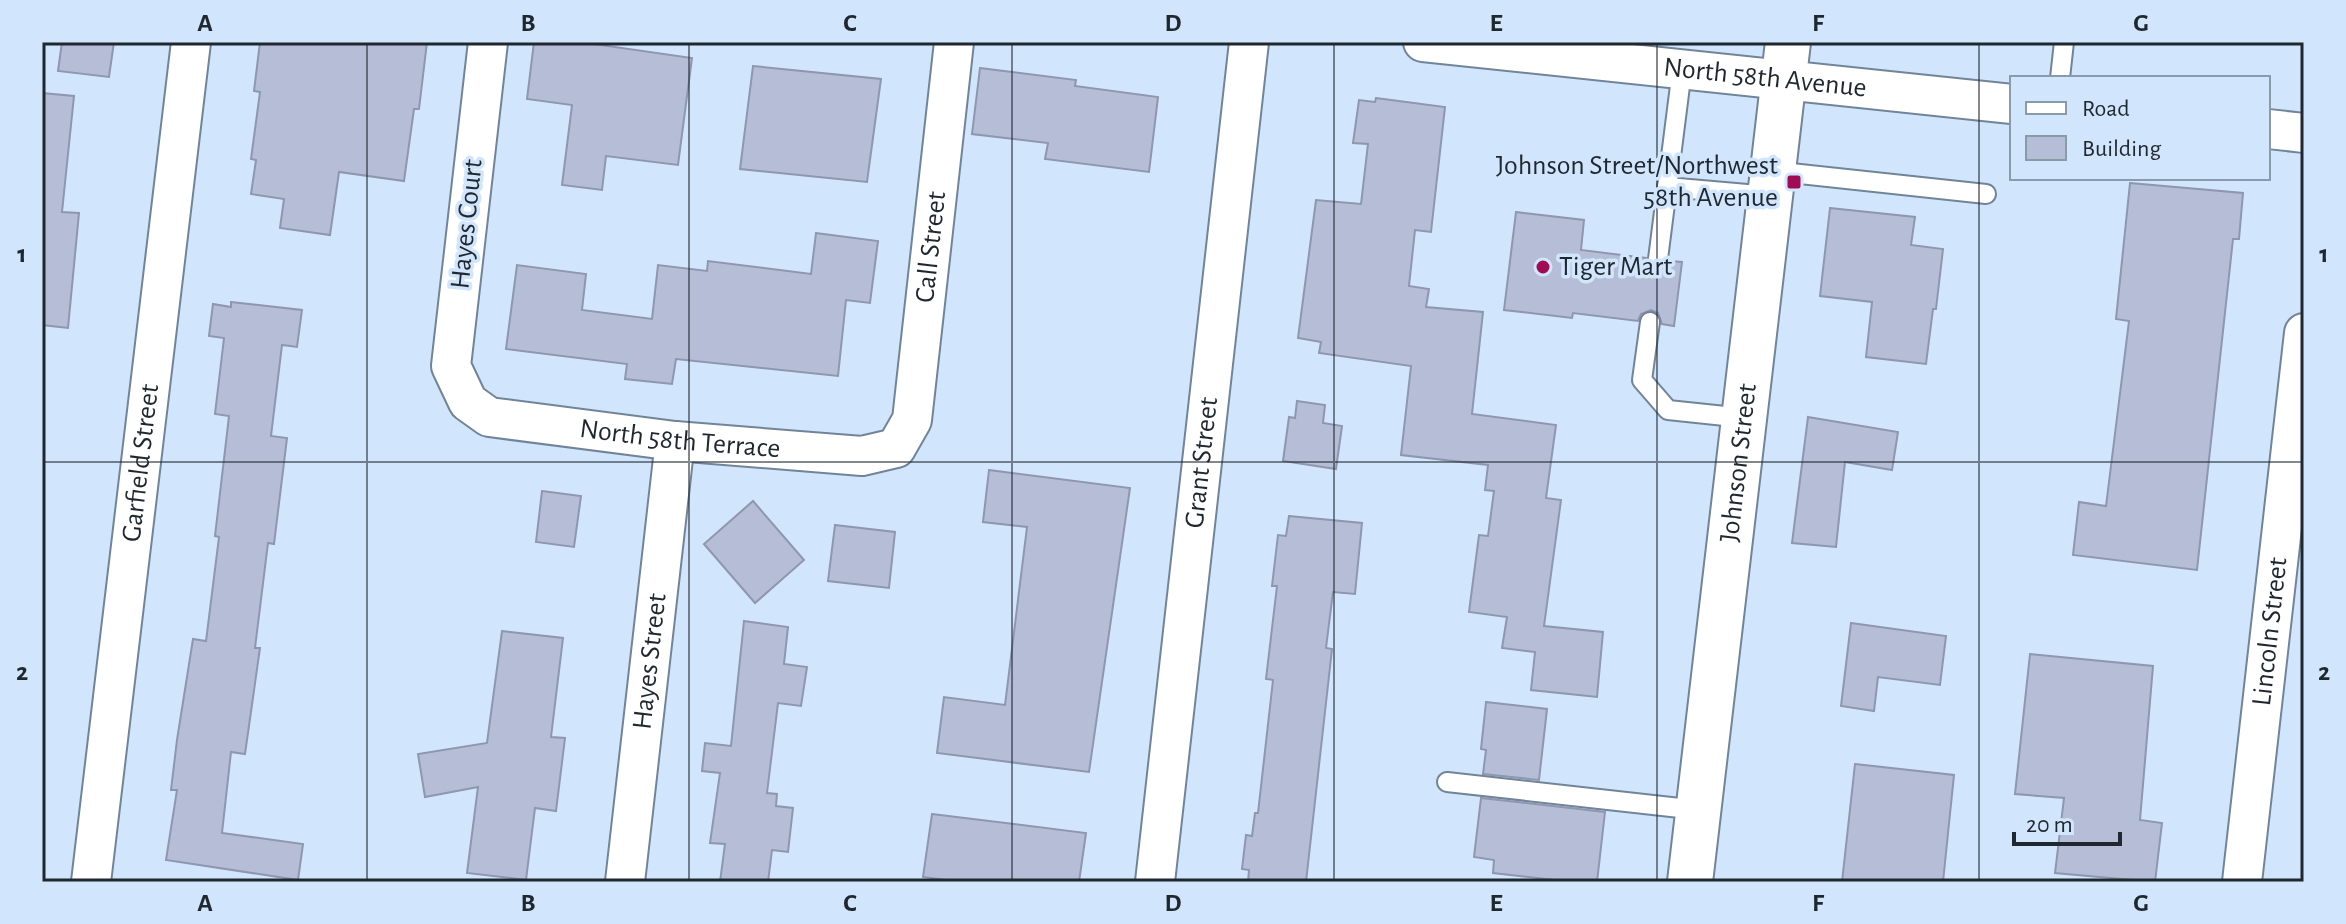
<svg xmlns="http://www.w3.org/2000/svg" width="2346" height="924" font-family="'Alegreya Sans',sans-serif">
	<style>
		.building { fill: #b5bdd7; stroke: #8f96af; stroke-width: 2 }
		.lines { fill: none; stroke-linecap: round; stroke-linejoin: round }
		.lane-casing { stroke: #718498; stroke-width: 22 }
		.street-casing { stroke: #718498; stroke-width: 42 }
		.secondary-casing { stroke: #718498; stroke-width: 48 }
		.lane { stroke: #fff; stroke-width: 18 }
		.street { stroke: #fff; stroke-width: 38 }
		.secondary { stroke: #fff; stroke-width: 44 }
		.grid { fill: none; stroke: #1f272f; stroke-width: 2; stroke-opacity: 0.55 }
		.poi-dot { fill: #a00c53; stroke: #d1e6fd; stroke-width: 3 }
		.labels { text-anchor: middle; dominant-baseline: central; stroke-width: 7; stroke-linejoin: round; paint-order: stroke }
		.street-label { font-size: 28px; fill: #1f272f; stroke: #d1e6fd }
		.poi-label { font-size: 28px; fill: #1f272f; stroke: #d1e6fd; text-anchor: end }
		.neatline { fill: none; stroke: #1f272f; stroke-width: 3 }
		.grid-label { font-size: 26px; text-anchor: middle; font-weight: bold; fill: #1f272f }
	</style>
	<rect width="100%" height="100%" fill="#d1e6fd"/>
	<g class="building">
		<path d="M 62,42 L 114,42 L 109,77 L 58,71 Z"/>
		<path d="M 260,42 L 427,42 L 419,109 L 414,109 L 404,181 L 339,172 L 330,235 L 280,228 L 284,199 L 251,194 L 256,160 L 251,159 L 260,92 L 254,91 Z"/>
		<path d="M 534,42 L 580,42 L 692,58 L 678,165 L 606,156 L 602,190 L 562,185 L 572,105 L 527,99 Z"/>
		<path d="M 753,66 L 881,79 L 867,182 L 740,169 Z"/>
		<path d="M 980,68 L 1076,80 L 1075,86 L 1158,97 L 1149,172 L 1045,159 L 1048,143 L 972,134 Z"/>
		<path d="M 42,93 L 74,96 L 62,212 L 79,213 L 68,328 L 42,325 Z"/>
		<path d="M 1376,98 L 1445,107 L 1431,232 L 1415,230 L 1409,286 L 1429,289 L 1426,307 L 1483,312 L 1472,414 L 1556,425 L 1546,498 L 1561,500 L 1544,626 L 1603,632 L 1597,697 L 1531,690 L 1535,652 L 1502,648 L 1507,617 L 1469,612 L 1479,535 L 1488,536 L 1494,491 L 1485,490 L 1488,465 L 1401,455 L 1411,366 L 1319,353 L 1321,342 L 1298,338 L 1316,200 L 1361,204 L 1368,144 L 1353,143 L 1359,100 L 1375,102 Z"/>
		<path d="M 2130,183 L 2243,193 L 2239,239 L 2233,239 L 2197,570 L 2073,555 L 2079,502 L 2106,506 L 2129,321 L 2116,319 Z"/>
		<path d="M 1830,208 L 1915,217 L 1911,245 L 1943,249 L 1936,309 L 1933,309 L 1926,364 L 1866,357 L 1872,302 L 1820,296 Z"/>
		<path d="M 1516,212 L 1584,220 L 1581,250 L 1646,258 L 1650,268 L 1657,271 L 1667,267 L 1670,261 L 1682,262 L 1674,326 L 1662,324 L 1658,313 L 1651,310 L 1641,314 L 1638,321 L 1573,313 L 1572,318 L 1504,310 Z"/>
		<path d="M 816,233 L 878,241 L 870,303 L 846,300 L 838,376 L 676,359 L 672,384 L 625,379 L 627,364 L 506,349 L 517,265 L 586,274 L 582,310 L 652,319 L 658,265 L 707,271 L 708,261 L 811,274 Z"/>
		<path d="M 231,302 L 302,310 L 297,347 L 282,345 L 271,436 L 287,438 L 274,544 L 268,543 L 255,648 L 260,648 L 245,754 L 231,752 L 222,833 L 303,844 L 298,880 L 166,860 L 177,790 L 171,790 L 177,740 L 193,639 L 206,641 L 219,537 L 215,536 L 229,416 L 215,414 L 224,338 L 209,336 L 213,304 L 231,307 Z"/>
		<path d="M 1297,401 L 1325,405 L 1323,423 L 1342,426 L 1336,469 L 1283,461 L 1289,417 L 1295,418 Z"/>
		<path d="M 1808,417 L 1898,432 L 1892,470 L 1845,462 L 1836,547 L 1792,543 Z"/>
		<path d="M 989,470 L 1130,488 L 1089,772 L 937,753 L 944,697 L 1005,705 L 1027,527 L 983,522 Z"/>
		<path d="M 542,491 L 581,496 L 574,547 L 536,542 Z"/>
		<path d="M 753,501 L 804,560 L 755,603 L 704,544 Z"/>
		<path d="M 1289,516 L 1362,523 L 1355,594 L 1333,592 L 1326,648 L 1332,649 L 1306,882 L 1248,882 L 1249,870 L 1242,869 L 1246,835 L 1252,836 L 1255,813 L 1258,813 L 1273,680 L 1266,679 L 1277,586 L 1272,586 L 1278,535 L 1286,536 Z"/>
		<path d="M 835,525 L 895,532 L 889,588 L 828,581 Z"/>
		<path d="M 744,621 L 788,627 L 784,664 L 807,667 L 801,706 L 778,703 L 767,793 L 777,794 L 776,806 L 793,808 L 788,852 L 772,850 L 768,882 L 720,882 L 725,844 L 710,843 L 720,773 L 702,771 L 705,743 L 731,746 Z"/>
		<path d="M 1851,623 L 1946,636 L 1940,685 L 1878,677 L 1874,711 L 1841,706 Z"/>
		<path d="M 502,631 L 563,638 L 551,737 L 565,738 L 556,811 L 535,808 L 526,880 L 467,873 L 478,787 L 425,797 L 418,754 L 487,743 Z"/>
		<path d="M 2030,654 L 2153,666 L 2140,820 L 2162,823 L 2155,882 L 2055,873 L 2064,798 L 2015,794 Z"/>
		<path d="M 1486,702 L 1547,709 L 1539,780 L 1483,774 L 1486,750 L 1481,749 Z"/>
		<path d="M 1855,764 L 1954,775 L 1943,882 L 1842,882 Z"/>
		<path d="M 1481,798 L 1605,812 L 1597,882 L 1572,882 L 1493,873 L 1494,860 L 1474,857 Z"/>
		<path d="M 932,814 L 1086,833 L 1079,882 L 961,882 L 923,877 Z"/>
	</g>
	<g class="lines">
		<g class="lane-casing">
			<g id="lane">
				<path d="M 2060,78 L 2064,42"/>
				<path d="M 1772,171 L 1986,194"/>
				<path d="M 1667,187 L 1770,196"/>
				<path d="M 1658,259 L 1682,70"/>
				<path d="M 1650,322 L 1642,380 L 1668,410 L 1744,418"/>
				<path d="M 1447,782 L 1698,810"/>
			</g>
		</g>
		<g class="street-casing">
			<g id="street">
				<path id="s1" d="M 488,42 L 451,366 L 468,402 L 489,417 L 675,441 L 862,456 L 896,448 L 912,420 L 954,42"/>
				<path id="s2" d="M 1423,42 L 2012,104"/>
				<path d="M 2268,129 L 2304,133"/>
				<path id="s3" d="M 91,882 L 191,42"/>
				<path id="s4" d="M 625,882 L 675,441"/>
				<path id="s5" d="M 1155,882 L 1249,42"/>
				<path id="s6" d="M 2242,882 L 2304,333"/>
			</g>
		</g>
		<g class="secondary-casing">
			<g id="secondary">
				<path id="s7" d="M 1690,882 L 1788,42"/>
			</g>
		</g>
		<use href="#lane" class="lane"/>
		<use href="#street" class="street"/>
		<use href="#secondary" class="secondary"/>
	</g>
	<path class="grid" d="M 367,42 L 367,882M 689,42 L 689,882M 1012,42 L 1012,882M 1334,42 L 1334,882M 1657,42 L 1657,882M 1979,42 L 1979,882M 42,462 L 2304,462"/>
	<g class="poi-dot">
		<rect x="1786" y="174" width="16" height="16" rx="4"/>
		<circle cx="1543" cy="267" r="8"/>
	</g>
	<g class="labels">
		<g class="street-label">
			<text stroke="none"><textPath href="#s2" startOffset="344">North 58th Avenue</textPath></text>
			<text transform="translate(467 224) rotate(-84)">Hayes Court</text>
			<text stroke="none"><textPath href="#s1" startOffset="1008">Call Street</textPath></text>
			<text stroke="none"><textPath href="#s1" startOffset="584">North 58th Terrace</textPath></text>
			<text stroke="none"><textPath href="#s3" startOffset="422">Garfield Street</textPath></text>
			<text stroke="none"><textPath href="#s5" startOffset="422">Grant Street</textPath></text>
			<text stroke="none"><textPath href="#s7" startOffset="422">Johnson Street</textPath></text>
			<text stroke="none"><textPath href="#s6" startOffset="252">Lincoln Street</textPath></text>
			<text stroke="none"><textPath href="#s4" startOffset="222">Hayes Street</textPath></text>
		</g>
		<g class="poi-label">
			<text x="1778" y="166">Johnson Street/Northwest<tspan x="1778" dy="32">58th Avenue</tspan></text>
			<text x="1559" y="267" text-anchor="start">Tiger Mart</text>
		</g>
	</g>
	<rect width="2346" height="924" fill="none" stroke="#d1e6fd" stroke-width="88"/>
	<rect x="2010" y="76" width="260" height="104" fill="#d1e6fd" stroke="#8a9aab" stroke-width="2"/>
	<rect x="2026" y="102" width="40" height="12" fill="#ffffff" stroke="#8a9aab" stroke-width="2"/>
	<text x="2082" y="116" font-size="24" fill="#1f272f">Road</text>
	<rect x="2026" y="136" width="40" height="24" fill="#b5bdd7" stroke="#8a9aab" stroke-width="2"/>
	<text x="2082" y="156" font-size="24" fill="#1f272f">Building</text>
	<path d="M2014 832v12h106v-12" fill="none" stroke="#1f272f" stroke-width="4"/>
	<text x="2026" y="832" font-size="24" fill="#1f272f" stroke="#d1e6fd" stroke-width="6" paint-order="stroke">20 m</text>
	<rect x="44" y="44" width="2258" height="836" class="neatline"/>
	<g class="grid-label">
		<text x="205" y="31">A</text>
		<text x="528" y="31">B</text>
		<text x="850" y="31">C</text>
		<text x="1173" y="31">D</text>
		<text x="1496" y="31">E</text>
		<text x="1818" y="31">F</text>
		<text x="2141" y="31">G</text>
		<text x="22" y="262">1</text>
		<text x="2324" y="262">1</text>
		<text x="22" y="680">2</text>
		<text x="2324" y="680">2</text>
		<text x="205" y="911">A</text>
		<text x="528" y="911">B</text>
		<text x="850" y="911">C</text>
		<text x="1173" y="911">D</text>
		<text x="1496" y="911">E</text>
		<text x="1818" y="911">F</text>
		<text x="2141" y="911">G</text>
	</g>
</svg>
